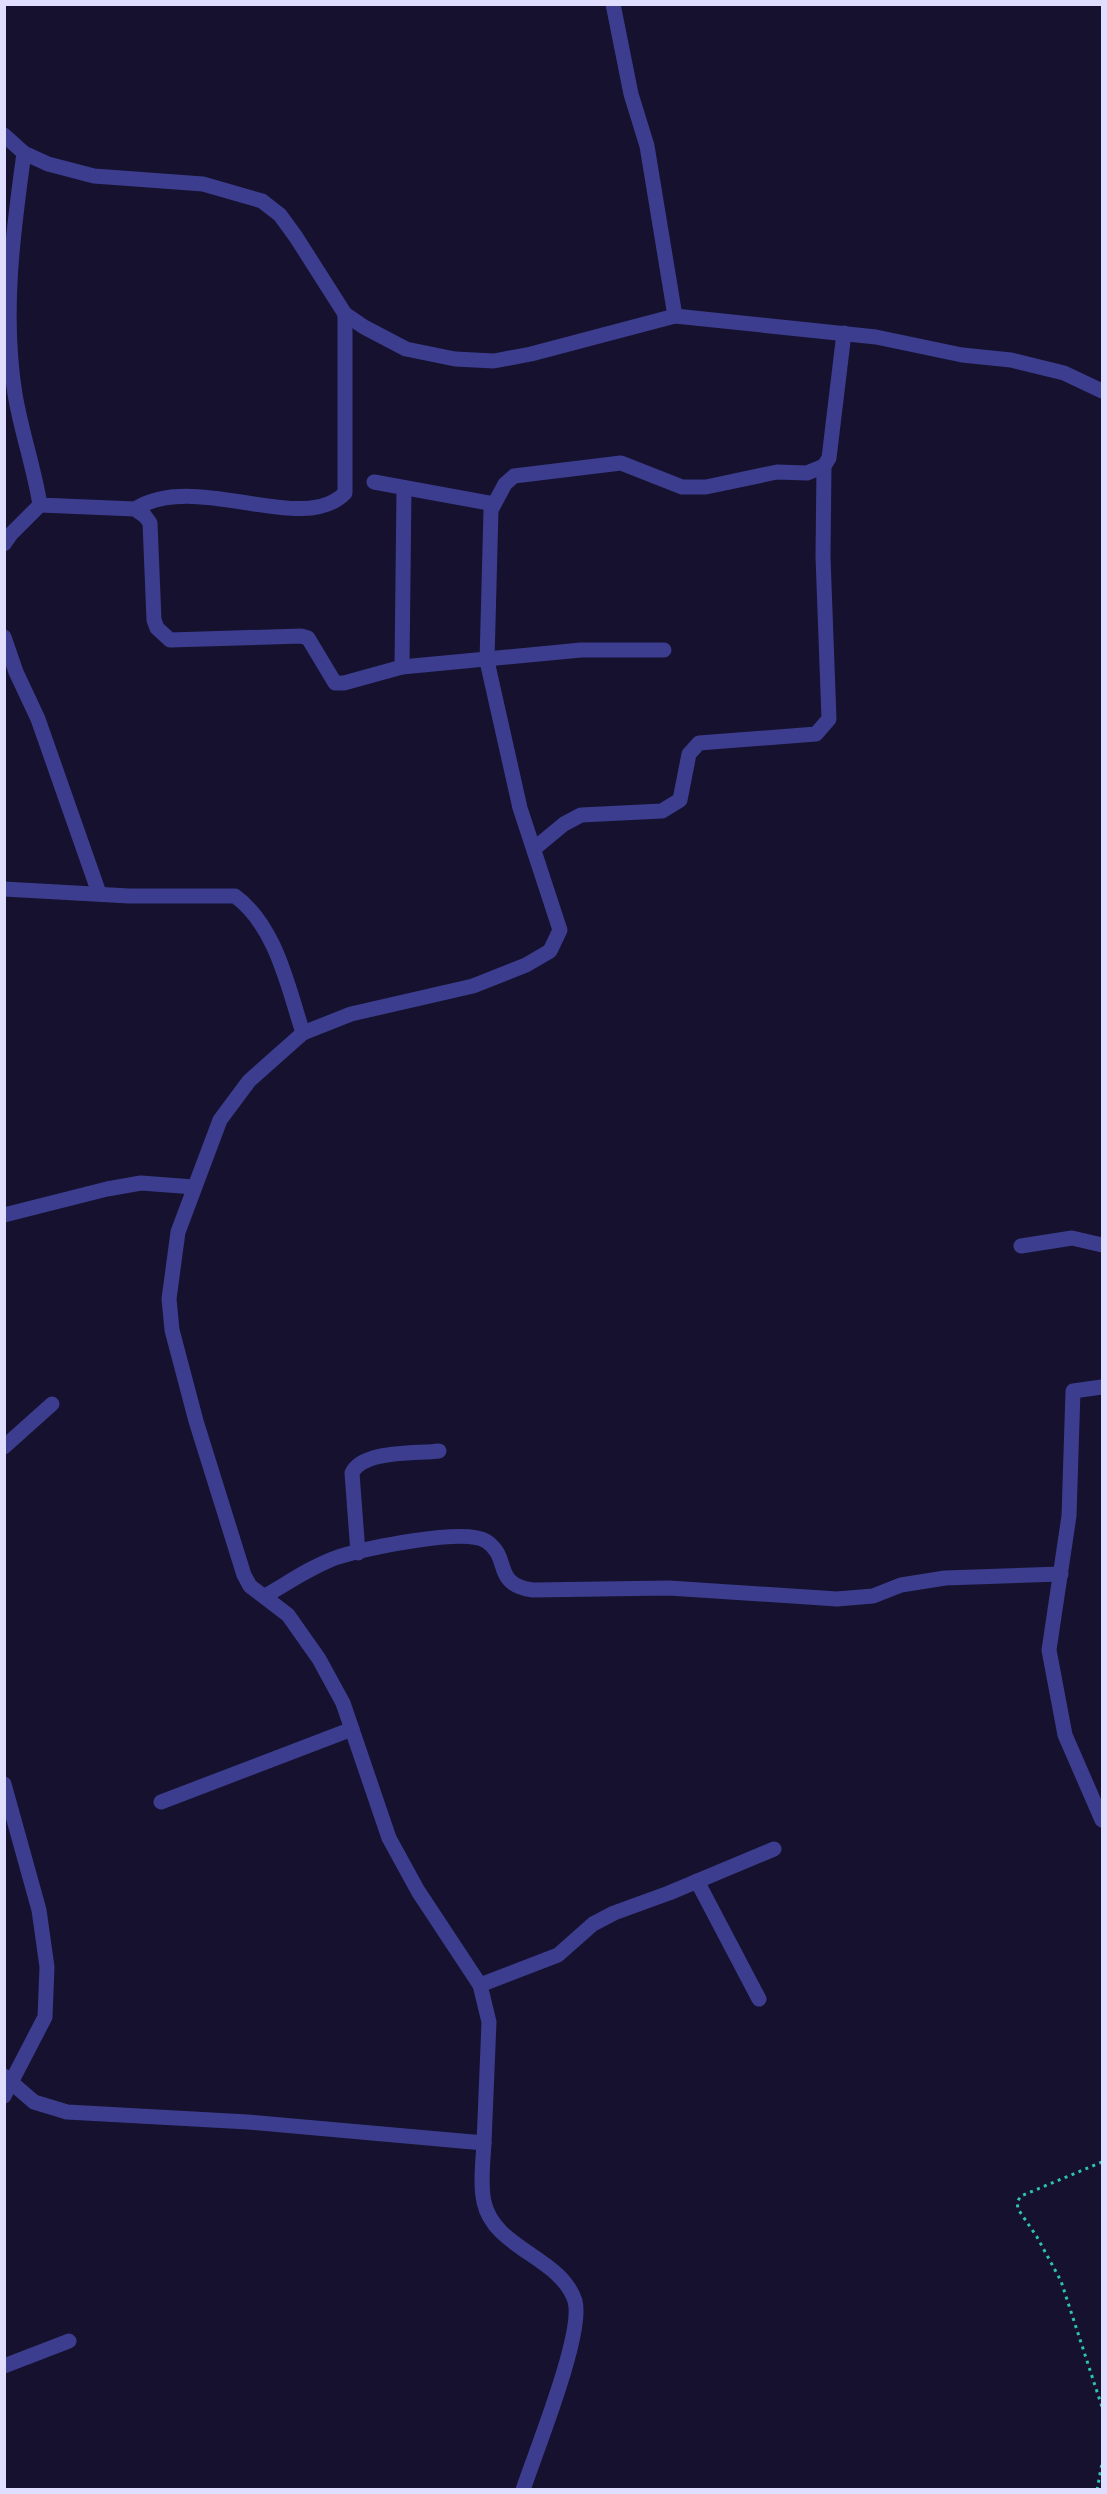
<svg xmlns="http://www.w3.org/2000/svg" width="1107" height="2494" font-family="'Nunito Sans',sans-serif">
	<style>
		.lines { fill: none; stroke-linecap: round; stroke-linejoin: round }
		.path { stroke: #2ec3b1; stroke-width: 3; stroke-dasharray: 3 4.5; stroke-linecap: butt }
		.street { stroke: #3c3d8e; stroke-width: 15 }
	</style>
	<rect width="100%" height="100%" fill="#15112e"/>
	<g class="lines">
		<g class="path">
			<path d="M 1102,2162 L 1021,2196 L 1017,2202 L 1018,2209 L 1037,2237 L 1061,2281 L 1102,2407"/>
			<path d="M 1097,2490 L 1102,2463"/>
		</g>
		<g class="street">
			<path d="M 613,4 L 631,94 L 647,146 L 675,316"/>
			<path d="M 4,135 L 24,153 L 48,164 L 94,176 L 203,184 L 262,201 L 280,215 L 296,237 L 345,314 L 364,327 L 406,349 L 455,359 L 494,361 L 531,354 L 675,316 L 876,337 L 962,355 L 1011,360 L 1064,373 L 1102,391"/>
			<path d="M 24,153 C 13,232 2,314 15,394 C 21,431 34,467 40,505 L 135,509 L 145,516 L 150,523 L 154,620 L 157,628 L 170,640 L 301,636 L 308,638 L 335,683 L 344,683 L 402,667 L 404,488"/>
			<path d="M 374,482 L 494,504"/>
			<path d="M 135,509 C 196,470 302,537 345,493 L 345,314"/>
			<path d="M 4,544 L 11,534 L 40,505"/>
			<path d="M 4,637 L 16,672 L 38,719 L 99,893"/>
			<path d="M 402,667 L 581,650 L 664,650"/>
			<path d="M 535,848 L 564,824 L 581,815 L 662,811 L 680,800 L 689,754 L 699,743 L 816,734 L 829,719 L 823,557 L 824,466"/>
			<path d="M 4,889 L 129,896 L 235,896 C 276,926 288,987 303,1033"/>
			<path d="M 4,1215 L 107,1189 L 141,1183 L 194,1187"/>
			<path d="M 1021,1246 L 1072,1238 L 1102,1245"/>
			<path d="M 1102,1387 L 1073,1391 L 1069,1516 L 1049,1650 L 1065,1735 L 1102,1820"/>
			<path d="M 4,1447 L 52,1404"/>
			<path d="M 358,1553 L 352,1473 C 363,1450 415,1454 439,1451"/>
			<path d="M 265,1596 C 288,1583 312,1566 338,1557 C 364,1549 464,1527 486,1541 C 512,1558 491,1584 533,1590 L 669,1588 L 837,1599 L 873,1596 L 901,1585 L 945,1578 L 1061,1574"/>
			<path d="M 4,1784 L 39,1910 L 47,1967 L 45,2017 L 4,2096"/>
			<path d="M 161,1802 L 352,1729"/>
			<path d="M 697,1881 L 759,1999"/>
			<path d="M 480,1985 L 558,1955 L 593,1924 L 614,1913 L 669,1893 L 774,1849"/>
			<path d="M 4,2076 L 34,2102 L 67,2112 L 248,2122 L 484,2143 L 489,2022 L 480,1985 L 418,1891 L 389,1838 L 343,1703 L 319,1659 L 288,1615 L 250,1586 L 244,1575 L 196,1421 L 172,1330 L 169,1299 L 178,1232 L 220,1120 L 249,1081 L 303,1033 L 351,1014 L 473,986 L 526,965 L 550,951 L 560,930 L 520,808 L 487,661 L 491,510 L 505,484 L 514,476 L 621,463 L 682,487 L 706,487 L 777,472 L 807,473 L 824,466 L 829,458 L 844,333"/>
			<path d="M 484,2143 C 483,2162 480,2184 484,2202 C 494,2249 561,2257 575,2301 C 584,2334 535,2453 523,2490"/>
			<path d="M 4,2366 L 69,2341"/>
		</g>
	</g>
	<rect width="1107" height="2494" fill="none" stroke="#e0deff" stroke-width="12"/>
</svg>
